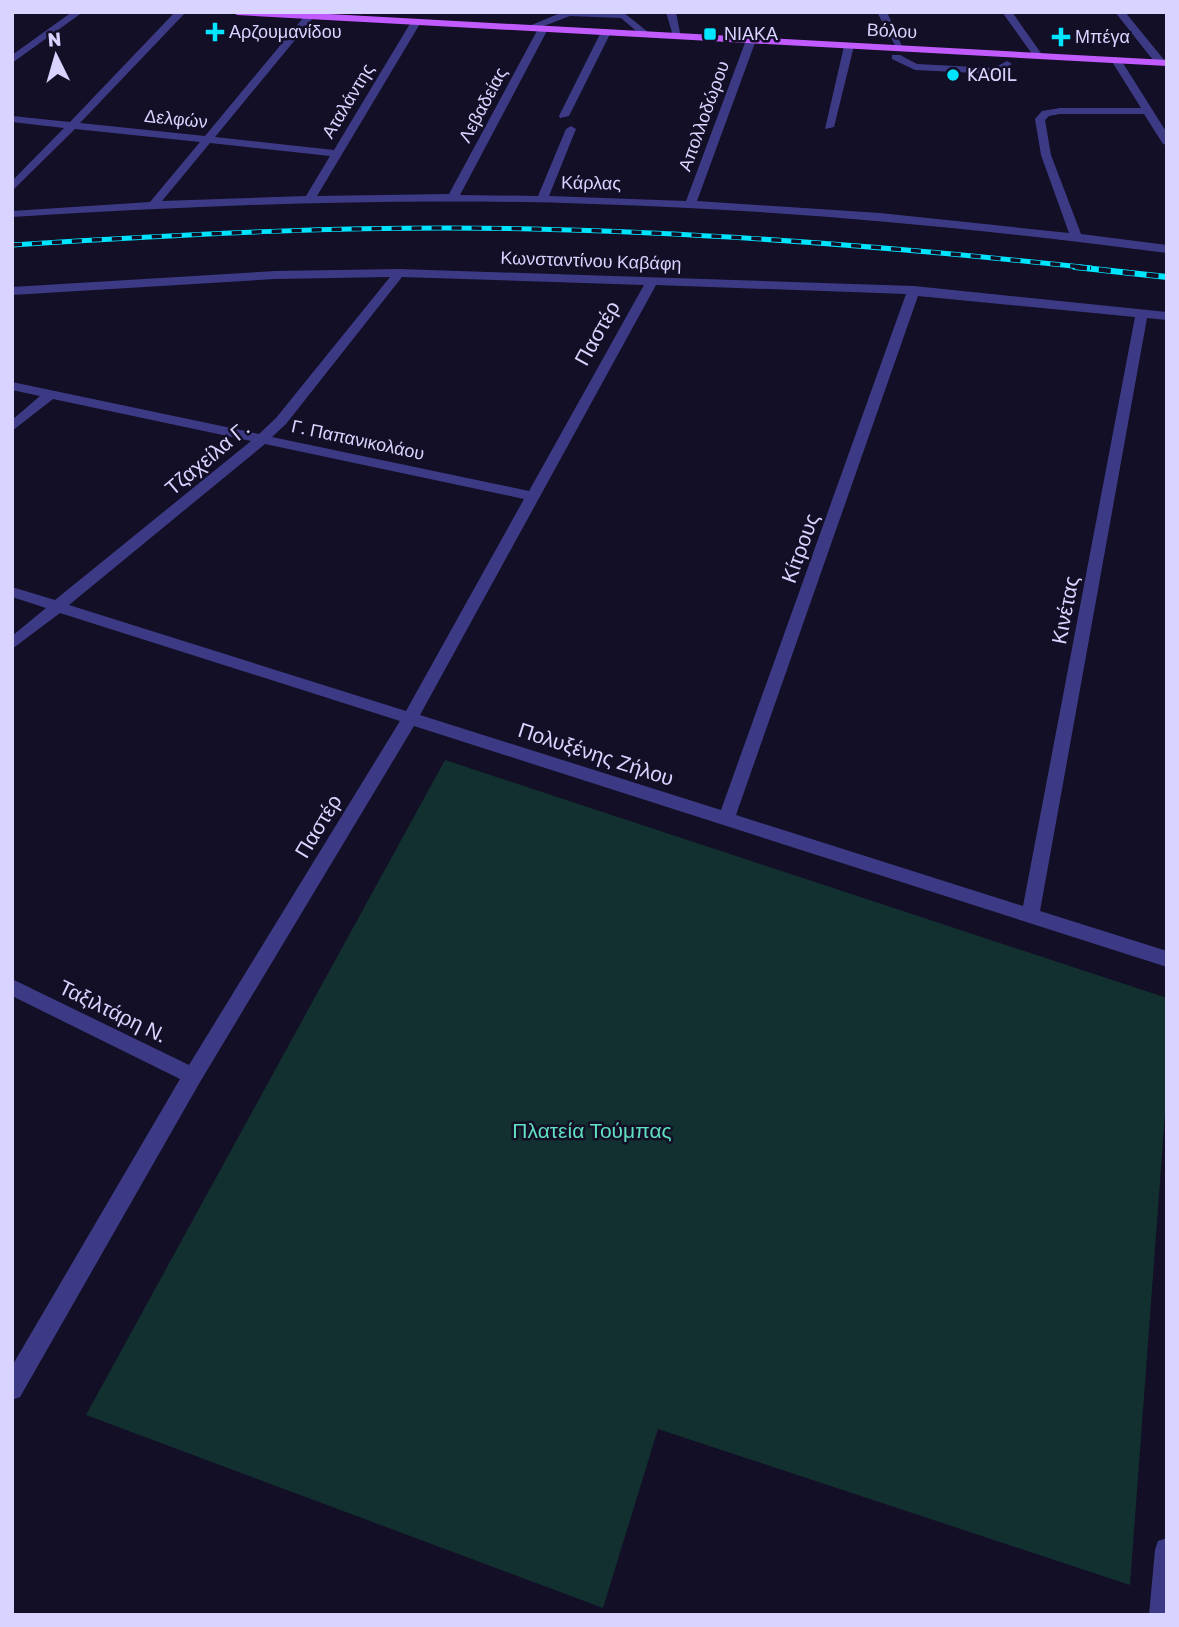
<svg xmlns="http://www.w3.org/2000/svg" width="1179" height="1627" font-family="Rubik,sans-serif">
	<style>
		.green { fill: #12302f }
		.lines { fill: none; stroke-linecap: round; stroke-linejoin: round }
		.minor { fill: #3d3a85; fill-rule: evenodd }
		.major { fill: #c25bff; fill-rule: evenodd }
		.rail-far1-casing { stroke: #00e5ff; stroke-width: 5 }
		.rail-casing { stroke: #00e5ff; stroke-width: 6 }
		.rail-far1 { stroke: #130f26; stroke-width: 3.5; stroke-dasharray: 10; stroke-linecap: butt }
		.rail { stroke: #130f26; stroke-width: 4.5; stroke-dasharray: 12; stroke-linecap: butt }
		.poi-dot { fill: #00e5ff; stroke: #130f26; stroke-width: 2.5 }
		.labels { text-anchor: middle; dominant-baseline: central; stroke-width: 5; stroke-linejoin: round; paint-order: stroke }
		.far-street-label { font-size: 18px; fill: #d9d4ff; stroke: #130f26 }
		.far-poi-label { font-size: 18px; fill: #d9d4ff; stroke: #130f26; text-anchor: start }
		.street-label { font-size: 21px; fill: #d9d4ff; stroke: #130f26 }
		.park-label { font-size: 21px; fill: #5fe0c0; stroke: #130f26 }
	</style>
	<rect width="100%" height="100%" fill="#130f26"/>
	<path class="green" d="M 445,760 L 1167,998 L 1167,1087 L 1130,1585 L 658,1429 L 603,1608 L 86,1415 Z"/>
	<g class="lines">
		<g class="minor">
			<path d="M 72,12 L 83,12 L 12,63 L 12,55 Z"/>
			<path d="M 175,12 L 186,12 L 80,123 L 205,136 L 308,12 L 318,12 L 215,137 L 334,150 L 411,22 L 416,19 L 421,22 L 317,196 L 449,194 L 538,29 L 529,30 L 529,26 L 563,12 L 623,12 L 648,32 L 648,36 L 642,36 L 621,18 L 570,16 L 544,26 L 548,29 L 460,195 L 538,196 L 566,129 L 571,126 L 576,129 L 549,196 L 686,201 L 746,40 L 751,37 L 756,40 L 697,201 L 880,213 L 1069,233 L 1041,155 L 1035,119 L 1042,111 L 1060,108 L 1141,108 L 1111,60 L 1116,57 L 1121,60 L 1167,133 L 1167,145 L 1163,144 L 1144,114 L 1060,114 L 1049,116 L 1045,120 L 1051,155 L 1081,234 L 1167,245 L 1167,253 C 976,228 786,210 593,204 C 400,197 206,205 12,217 L 12,211 L 150,202 L 200,142 L 75,129 L 12,191 L 12,181 L 64,128 L 12,122 L 12,116 L 70,122 ZM 210,143 L 330,156 L 306,196 L 162,201 Z"/>
			<path d="M 666,12 L 676,12 L 681,38 L 673,36 Z"/>
			<path d="M 877,12 L 887,12 L 904,51 L 898,51 Z"/>
			<path d="M 1002,12 L 1012,12 L 1043,56 L 1041,58 L 1035,58 Z"/>
			<path d="M 1115,12 L 1125,12 L 1165,61 L 1165,65 L 1157,65 Z"/>
			<path d="M 606,29 L 611,32 L 569,116 L 560,118 L 559,116 L 601,32 Z"/>
			<path d="M 849,43 L 854,46 L 834,127 L 825,129 L 844,46 Z"/>
			<path d="M 892,55 L 900,55 L 917,64 L 994,68 L 1007,61 L 1012,64 L 996,74 L 915,70 L 892,59 Z"/>
			<path d="M 399,269 L 914,286 L 1167,312 L 1167,320 L 1147,318 L 1040,911 L 1167,951 L 1167,967 L 414,726 L 200,1082 L 20,1397 L 12,1400 L 12,1366 L 180,1079 L 12,996 L 12,979 L 189,1065 L 400,721 L 60,613 L 12,649 L 12,636 L 46,608 L 12,597 L 12,587 L 55,600 L 251,441 L 53,399 L 12,431 L 12,420 L 40,396 L 12,390 L 12,382 L 259,434 L 276,418 L 390,277 L 275,279 L 12,295 L 12,287 L 275,271 ZM 402,277 L 644,285 L 529,491 L 272,437 L 286,424 ZM 656,285 L 906,294 L 721,810 L 420,715 ZM 918,296 L 1135,317 L 1023,906 L 736,815 ZM 265,444 L 524,499 L 406,711 L 69,605 Z"/>
			<path d="M 1167,1538 L 1167,1615 L 1149,1615 L 1155,1550 L 1158,1541 Z"/>
		</g>
		<path class="major" d="M 232,12 L 293,12 L 1167,60 L 1167,66 L 237,15 Z"/>
		<g class="rail-far1-casing">
			<path id="rail-far1" d="M 12,245 C 185,234 359,225 533,229 C 720,233 906,248 1091,268"/>
		</g>
		<g class="rail-casing">
			<path id="rail" d="M 1075,267 L 1167,277"/>
		</g>
		<use href="#rail-far1" class="rail-far1"/>
		<use href="#rail" class="rail"/>
	</g>
	<g class="poi-dot">
		<path d="M211.5 21.5h7v7h7v7h-7v7h-7v-7h-7v-7h7z"/>
		<rect x="703" y="27" width="14" height="14" rx="3.5"/>
		<path d="M1057.5 26.5h7v7h7v7h-7v7h-7v-7h-7v-7h7z"/>
		<circle cx="953" cy="75" r="7"/>
	</g>
	<g class="labels">
		<g class="far-street-label">
			<text transform="translate(892 31) rotate(3)">Βόλου</text>
			<text transform="translate(348 101) rotate(-59)">Αταλάντης</text>
			<text transform="translate(483 105) rotate(-62)">Λεβαδείας</text>
			<text transform="translate(704 116) rotate(-70)">Απολλοδώρου</text>
			<text transform="translate(176 119) rotate(6)">Δελφών</text>
			<text transform="translate(591 183) rotate(1)">Κάρλας</text>
			<text transform="translate(591 261) rotate(2)">Κωνσταντίνου Καβάφη</text>
			<text transform="translate(358 440) rotate(12)">Γ. Παπανικολάου</text>
		</g>
		<g class="far-poi-label">
			<text x="229" y="32">Αρζουμανίδου</text>
			<text x="724" y="34">ΝΙΑΚΑ</text>
			<text x="1075" y="37">Μπέγα</text>
			<text x="967" y="75">KAOIL</text>
		</g>
		<g class="street-label">
			<text transform="translate(597 333) rotate(-61)">Παστέρ</text>
			<text transform="translate(207 458) rotate(-40)">Τζαχείλα Γ.</text>
			<text transform="translate(800 548) rotate(-70)">Κίτρους</text>
			<text transform="translate(1065 610) rotate(-79)">Κινέτας</text>
			<text transform="translate(596 754) rotate(18)">Πολυξένης Ζήλου</text>
			<text transform="translate(318 826) rotate(-59)">Παστέρ</text>
			<text transform="translate(113 1011) rotate(26)">Ταξιλτάρη Ν.</text>
		</g>
		<g class="park-label">
			<text x="592" y="1130">Πλατεία Τούμπας</text>
		</g>
	</g>
	<rect width="1179" height="1627" fill="none" stroke="#d9d4ff" stroke-width="28"/>
	<g transform="translate(56 56) rotate(355)" stroke="#130f26" stroke-width="5" paint-order="stroke">
	<path d="M0-5L12 26L0 18L-12 26Z" fill="#d9d4ff"/>
	<text y="-10" font-size="19" font-weight="bold" text-anchor="middle" fill="#d9d4ff">N</text>
	</g>
</svg>
